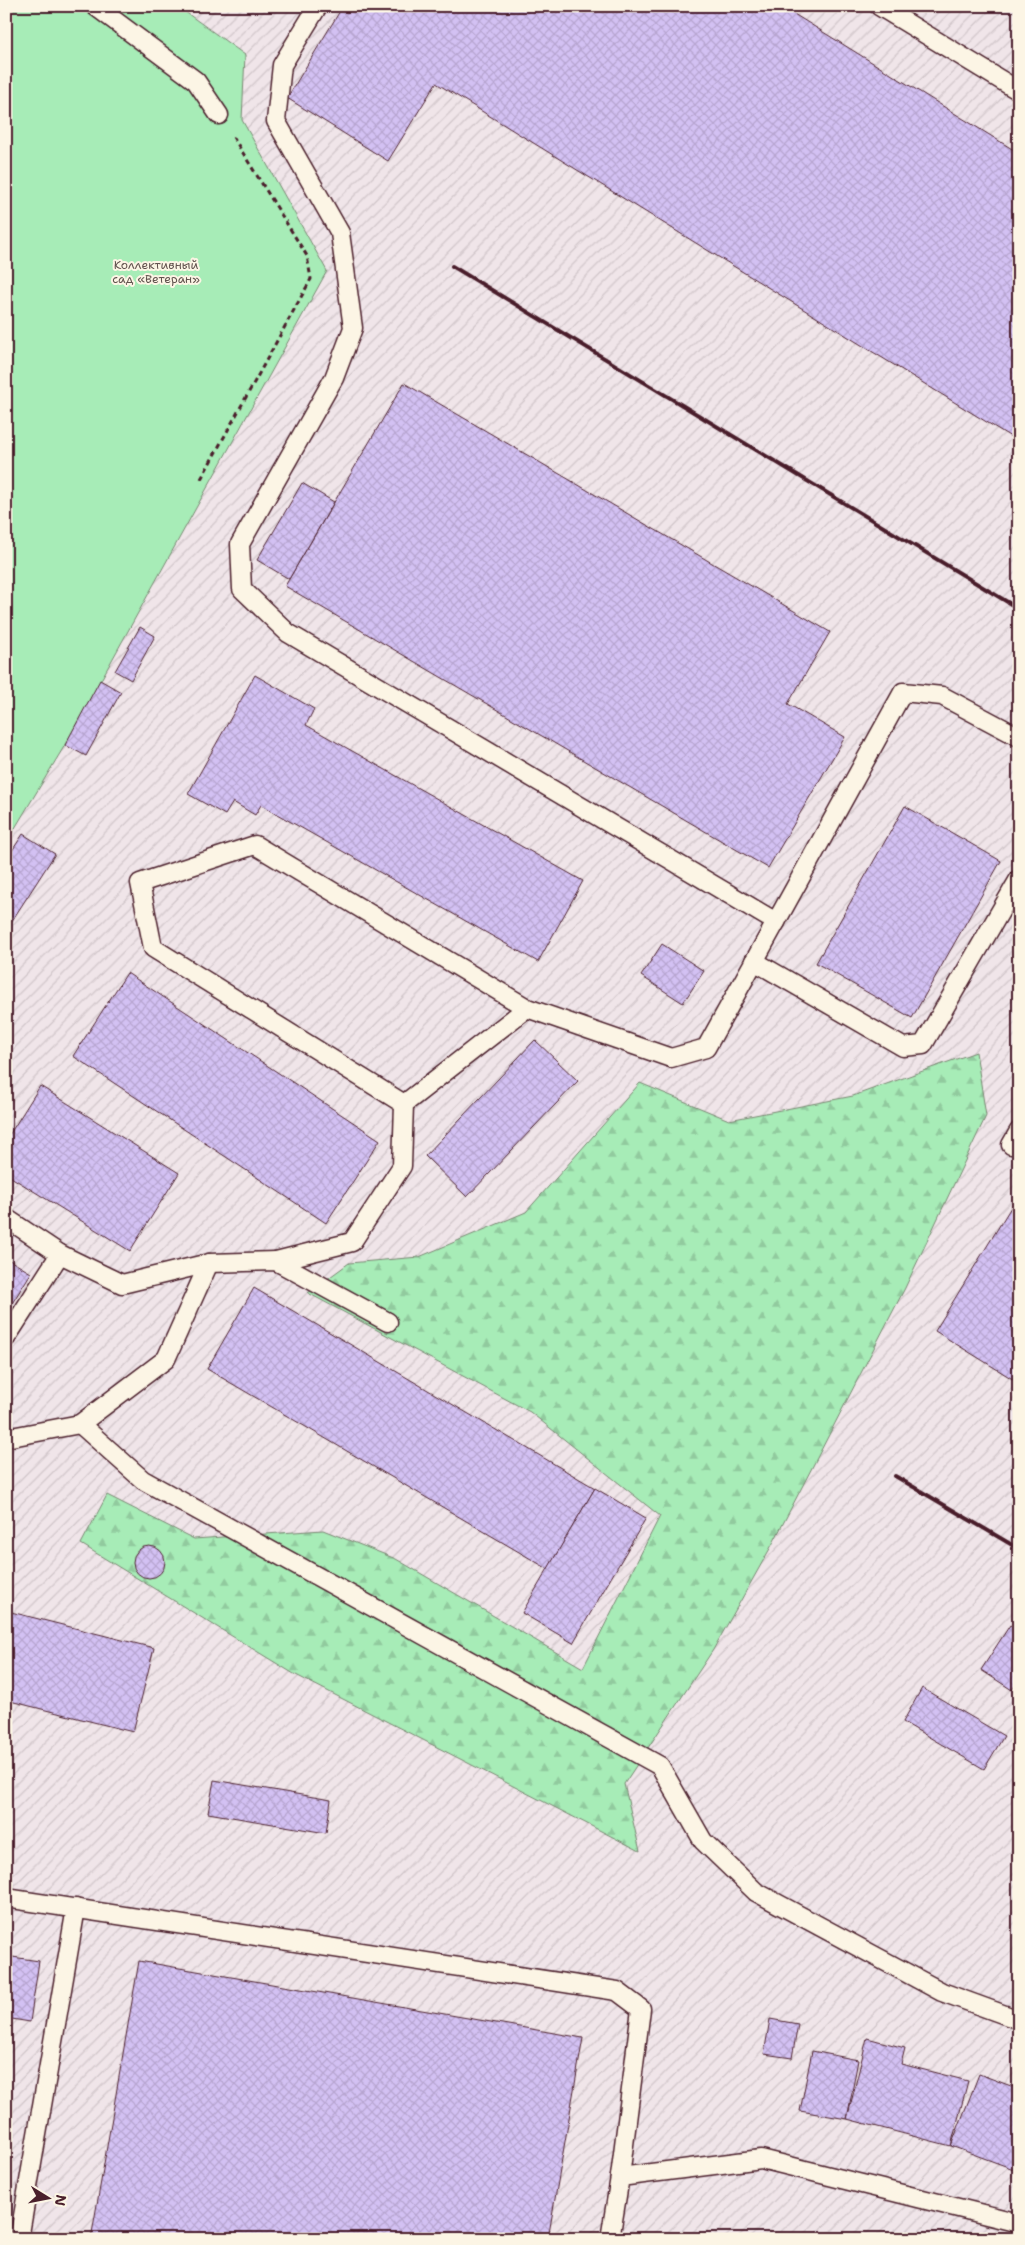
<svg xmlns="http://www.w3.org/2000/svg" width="1025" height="2245" font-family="'Shantell Sans',sans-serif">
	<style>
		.industrial { fill: url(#industrial-furrows) }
		.green { fill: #a7ecb7; stroke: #788671 }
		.forest { fill: url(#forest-firs); stroke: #788671 }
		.building { fill: url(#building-cross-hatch); stroke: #4a1f2b }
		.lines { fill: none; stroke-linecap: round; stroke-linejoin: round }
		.service-casing { stroke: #4a1f2b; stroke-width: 21 }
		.path { stroke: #4a1f2b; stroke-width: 3; stroke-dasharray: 5 4; stroke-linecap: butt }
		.service { stroke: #fcf5e5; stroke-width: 18 }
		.rail { stroke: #4a1f2b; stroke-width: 4 }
		.labels { text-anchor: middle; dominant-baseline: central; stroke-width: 4; stroke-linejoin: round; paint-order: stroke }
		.park-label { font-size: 12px; fill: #61524e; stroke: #fcf5e5 }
	</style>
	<defs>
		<pattern id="industrial-furrows" width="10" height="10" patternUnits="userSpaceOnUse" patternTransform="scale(1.25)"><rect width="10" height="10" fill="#f0e5e9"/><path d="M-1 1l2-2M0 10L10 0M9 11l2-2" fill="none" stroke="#cfc4c8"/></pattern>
		<pattern id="forest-firs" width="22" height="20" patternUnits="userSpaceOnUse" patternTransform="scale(1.25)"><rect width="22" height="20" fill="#a7ecb7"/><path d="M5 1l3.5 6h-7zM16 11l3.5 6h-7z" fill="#91ca9e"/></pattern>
		<pattern id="building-cross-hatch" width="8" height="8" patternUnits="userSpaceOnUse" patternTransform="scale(1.25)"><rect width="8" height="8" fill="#d3c1f3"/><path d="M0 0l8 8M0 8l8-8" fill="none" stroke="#b7a5d0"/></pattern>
	</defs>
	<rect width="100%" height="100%" fill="#fcf5e5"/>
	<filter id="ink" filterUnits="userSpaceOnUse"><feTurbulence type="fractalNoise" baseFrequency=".02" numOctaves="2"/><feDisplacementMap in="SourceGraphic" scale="10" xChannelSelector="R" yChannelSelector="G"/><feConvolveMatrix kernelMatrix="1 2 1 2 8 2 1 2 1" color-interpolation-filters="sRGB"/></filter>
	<g filter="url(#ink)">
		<path class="industrial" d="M 177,6 L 1019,6 L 1019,2239 L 6,2239 L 6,843 L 65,745 L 327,271 L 242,120 L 245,55 Z"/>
		<path class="green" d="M 6,6 L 177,6 L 245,55 L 242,120 L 327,271 L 65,745 L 6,843 Z"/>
		<path class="forest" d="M 976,1052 L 986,1116 L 905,1288 L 772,1545 L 713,1650 L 624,1784 L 640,1851 L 294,1674 L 81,1544 L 107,1495 L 194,1539 L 323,1530 L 396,1559 L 583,1668 L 660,1516 L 530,1412 L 308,1293 L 349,1263 L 419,1257 L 526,1212 L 640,1083 L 729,1120 L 853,1096 Z"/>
		<g class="building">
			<path d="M 343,6 L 781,6 L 1017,152 L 1019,149 L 1019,442 L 436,83 L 388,161 L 287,98 Z"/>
			<path d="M 404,383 L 830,632 L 788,704 L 845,737 L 768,868 L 285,586 Z"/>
			<path d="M 302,483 L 334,502 L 289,579 L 257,560 Z"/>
			<path d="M 140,627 L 155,636 L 131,680 L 115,671 Z"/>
			<path d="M 255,675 L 314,709 L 306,725 L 583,881 L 538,962 L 261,805 L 255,815 L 233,802 L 225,815 L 188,794 Z"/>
			<path d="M 100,680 L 121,692 L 86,756 L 65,745 Z"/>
			<path d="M 905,806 L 1001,861 L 912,1018 L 816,963 Z"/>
			<path d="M 23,834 L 55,854 L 6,930 L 6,860 Z"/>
			<path d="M 662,944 L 704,971 L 683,1003 L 641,976 Z"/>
			<path d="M 127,973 L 380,1140 L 326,1223 L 73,1056 Z"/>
			<path d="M 535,1040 L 578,1081 L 467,1197 L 425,1156 Z"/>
			<path d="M 40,1086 L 179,1173 L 130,1251 L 6,1174 L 6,1140 Z"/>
			<path d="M 1019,1194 L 1019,1383 L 935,1331 Z"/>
			<path d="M 6,1258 L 31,1273 L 6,1313 Z"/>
			<path d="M 254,1288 L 595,1488 L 548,1569 L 207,1369 Z"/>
			<path d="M 595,1488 L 646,1518 L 573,1643 L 522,1613 Z"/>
			<circle cx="149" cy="1562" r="16"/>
			<path d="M 11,1612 L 154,1648 L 133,1732 L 6,1700 L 6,1629 Z"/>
			<path d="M 1010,1625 L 1019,1631 L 1019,1680 L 1012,1690 L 981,1670 Z"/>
			<path d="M 922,1688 L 1004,1736 L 984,1769 L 903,1722 Z"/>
			<path d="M 214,1780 L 331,1800 L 326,1833 L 208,1813 Z"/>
			<path d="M 6,1956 L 39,1961 L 30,2022 L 6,2018 Z"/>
			<path d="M 139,1961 L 583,2038 L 548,2239 L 91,2239 Z"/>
			<path d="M 770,2019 L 798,2024 L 792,2058 L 764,2054 Z"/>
			<path d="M 867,2038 L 905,2048 L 901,2064 L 968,2081 L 951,2146 L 847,2119 Z"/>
			<path d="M 812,2051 L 858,2060 L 847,2119 L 800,2111 Z"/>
			<path d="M 979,2074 L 1019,2089 L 1019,2171 L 951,2146 Z"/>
		</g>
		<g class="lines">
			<g class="service-casing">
				<g id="service">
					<path d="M 95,6 L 196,81 L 219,115"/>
					<path d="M 318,6 L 282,65 L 276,121 L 340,233 L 353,328 L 334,378 L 240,544 L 242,589 L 288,633 L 776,922 L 903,692 L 942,696 L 1019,737"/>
					<path d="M 879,6 L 1014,88 L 1019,88"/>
					<path d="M 754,961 L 903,1047 L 923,1045 L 1019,879"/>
					<path d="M 527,1008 L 671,1058 L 706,1048 L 776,922"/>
					<path d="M 1011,1145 L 1019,1131"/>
					<path d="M 6,1218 L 60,1254 L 6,1338"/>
					<path d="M 60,1254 L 122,1284 L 209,1263 L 276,1261 L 388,1322"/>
					<path d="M 276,1261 L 352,1242 L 402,1166 L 404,1104 L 153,948 L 140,883 L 255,845 L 527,1008 L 404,1104"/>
					<path d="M 80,1424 L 143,1480 L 660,1766 L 703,1841 L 756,1892 L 942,1992 L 1019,2020"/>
					<path d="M 6,1438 L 80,1424 L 166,1359 L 209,1263"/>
					<path d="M 6,1898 L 617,1991 L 641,2009 L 620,2177"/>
					<path d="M 19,2239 L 76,1908"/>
					<path d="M 610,2239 L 620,2177 L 761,2159 L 1019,2223"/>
				</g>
			</g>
			<path class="path" d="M 201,479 L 311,279 L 307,256 L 233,137"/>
			<use href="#service" class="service"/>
			<g class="rail">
				<path d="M 452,266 L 1019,609"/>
				<path d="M 895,1476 L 1019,1549"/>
			</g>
		</g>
	</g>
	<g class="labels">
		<g class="park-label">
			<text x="156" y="265">Коллективный<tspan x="156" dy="14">сад «Ветеран»</tspan></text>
		</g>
	</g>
	<rect width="1025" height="2245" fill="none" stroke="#fcf5e5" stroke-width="25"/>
	<rect x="12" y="12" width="1000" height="2220" fill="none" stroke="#4a1f2b" stroke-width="2" filter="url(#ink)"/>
	<g transform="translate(48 2198) rotate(100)" stroke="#fcf5e5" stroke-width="4" paint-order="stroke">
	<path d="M0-4L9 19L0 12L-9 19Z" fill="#4a1f2b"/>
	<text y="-8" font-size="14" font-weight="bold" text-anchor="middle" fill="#4a1f2b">N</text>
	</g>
</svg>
